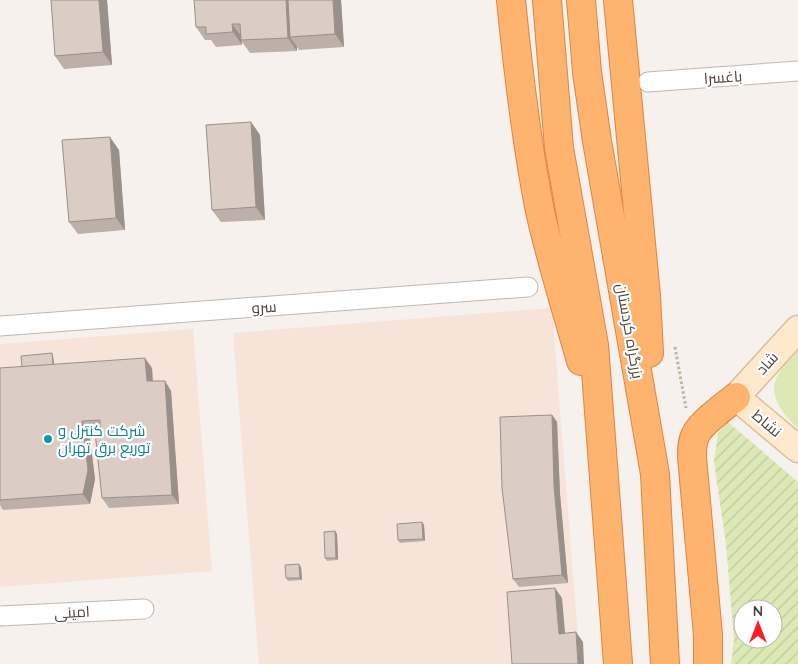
<svg xmlns="http://www.w3.org/2000/svg" width="798" height="664" font-family="Quicksand,Cairo,sans-serif">
	<style>
		.commercial { fill: #f7e4d8 }
		.park { fill: #dce9b5 }
		.garden { fill: url(#garden-furrows); fill-rule: evenodd }
		.lines { fill: none; stroke-linecap: round; stroke-linejoin: round }
		.street-casing { stroke: #c2b7ae; stroke-width: 21 }
		.secondary-casing { stroke: #d8be9e; stroke-width: 29 }
		.highway-casing { stroke: #df853d; stroke-width: 30 }
		.path { stroke: #c4b09f; stroke-width: 3; stroke-dasharray: 2.5 2.5; stroke-linecap: butt }
		.street { stroke: #fff; stroke-width: 19 }
		.secondary { stroke: #ffe9cd; stroke-width: 26 }
		.highway { stroke: #feb36f; stroke-width: 28 }
		.wall { fill: #bcb0a9 }
		.shaded-wall { fill: #999089 }
		.building { fill: #dbcdc4; stroke: #999089 }
		.culture-dot { fill: #0f9aa8; stroke: #fff; stroke-width: 2 }
		.labels { text-anchor: middle; dominant-baseline: central; stroke-width: 4.5; stroke-linejoin: round; paint-order: stroke }
		.street-label { font-size: 15px; fill: #4b4039; stroke: #fff }
		.culture-label { font-size: 15px; fill: #0d838f; stroke: #fff; text-anchor: start }
	</style>
	<defs>
		<pattern id="garden-furrows" width="10" height="10" patternUnits="userSpaceOnUse" patternTransform="scale(1.25)"><rect width="10" height="10" fill="#dce9b5"/><path d="M-1 1l2-2M0 10L10 0M9 11l2-2" fill="none" stroke="#bec99c"/></pattern>
	</defs>
	<rect width="100%" height="100%" fill="#f6f1ec"/>
	<g class="commercial">
		<path d="M 552,308 L 580,664 L 259,664 L 233,333 Z"/>
		<path d="M 193,329 L 212,571 L 0,587 L 0,344 Z"/>
	</g>
	<path class="park" d="M 798,351 L 798,428 C 784,416 766,394 778,375 C 783,366 791,358 798,351 Z"/>
	<path class="garden" d="M 728,422 L 798,482 L 798,664 L 731,664 L 734,640 L 726,544 L 714,462 L 718,433 ZM 743,609 L 773,609 L 773,639 L 743,639 Z"/>
	<g class="lines">
		<g class="street-casing">
			<g id="street">
				<path d="M 648,82 L 798,71"/>
				<path d="M 0,326 L 528,287"/>
				<path d="M 0,616 L 144,609"/>
			</g>
		</g>
		<g class="secondary-casing">
			<path id="secondary" d="M 798,329 L 736,397 L 798,449"/>
		</g>
		<g class="highway-casing">
			<g id="highway">
				<path d="M 511,0 C 518,70 526,141 540,211 C 551,261 567,311 581,361"/>
				<path d="M 547,0 L 559,148 L 594,345 L 618,664"/>
				<path d="M 581,0 L 587,72 L 597,141 L 655,474 L 665,664"/>
				<path d="M 618,0 L 646,296 L 649,353"/>
				<path d="M 708,664 L 708,635 L 692,457 C 692,450 692,441 696,434 C 701,423 726,405 736,397"/>
			</g>
		</g>
		<path class="path" d="M 675,347 L 686,408"/>
		<use href="#street" class="street"/>
		<use href="#secondary" class="secondary"/>
		<use href="#highway" class="highway"/>
	</g>
	<g class="wall">
		<path d="M 51,0 L 107,0 L 112,65 L 64,69 L 55,56 Z"/>
		<path d="M 341,0 L 344,47 L 299,50 L 297,47 L 297,51 L 250,53 L 242,42 L 242,45 L 216,47 L 211,40 L 205,40 L 196,27 Z"/>
		<path d="M 251,122 L 260,135 L 265,220 L 221,222 L 212,210 Z"/>
		<path d="M 119,150 L 125,230 L 78,234 L 69,222 Z"/>
		<path d="M 52,353 L 53,356 L 54,365 L 152,368 L 153,381 L 165,381 L 171,391 L 179,504 L 109,508 L 102,498 L 100,430 L 89,431 L 95,479 L 90,504 L 3,510 L 0,505 L 0,368 L 22,367 Z"/>
		<path d="M 552,415 L 557,422 L 560,494 L 568,583 L 519,587 L 513,579 Z"/>
		<path d="M 422,522 L 424,525 L 425,541 L 400,543 L 398,540 Z"/>
		<path d="M 335,531 L 337,534 L 338,560 L 327,561 L 325,558 Z"/>
		<path d="M 301,567 L 302,580 L 288,581 L 286,578 Z"/>
	</g>
	<g class="shaded-wall">
		<path d="M 99,0 L 107,0 L 112,65 L 103,52 Z"/>
		<path d="M 286,0 L 294,0 L 290,37 L 297,47 L 297,51 L 288,38 Z"/>
		<path d="M 333,0 L 341,0 L 344,47 L 335,34 Z"/>
		<path d="M 232,24 L 242,37 L 241,40 L 242,45 L 233,32 Z"/>
		<path d="M 251,122 L 260,135 L 265,220 L 256,207 Z"/>
		<path d="M 110,137 L 119,150 L 125,230 L 116,218 Z"/>
		<path d="M 52,353 L 53,356 L 55,372 L 53,369 Z"/>
		<path d="M 145,358 L 152,368 L 153,391 L 147,381 Z"/>
		<path d="M 165,381 L 171,391 L 179,504 L 172,495 Z"/>
		<path d="M 552,415 L 557,422 L 560,494 L 568,583 L 562,575 L 554,486 Z"/>
		<path d="M 82,421 L 89,431 L 95,479 L 90,504 L 83,494 Z"/>
		<path d="M 422,522 L 424,525 L 425,541 L 423,539 Z"/>
		<path d="M 335,531 L 337,534 L 338,560 L 336,558 Z"/>
		<path d="M 299,564 L 301,567 L 302,580 L 300,578 Z"/>
		<path d="M 555,588 L 562,598 L 566,643 L 559,634 Z"/>
		<path d="M 576,632 L 583,642 L 584,664 L 578,664 Z"/>
	</g>
	<g class="building">
		<path d="M 51,0 L 99,0 L 103,52 L 55,56 Z"/>
		<path d="M 194,0 L 286,0 L 288,38 L 241,40 L 240,24 L 232,24 L 233,32 L 206,34 L 206,27 L 196,27 Z"/>
		<path d="M 288,0 L 333,0 L 335,34 L 290,37 Z"/>
		<path d="M 251,122 L 256,207 L 212,210 L 206,125 Z"/>
		<path d="M 110,137 L 116,218 L 69,222 L 62,140 Z"/>
		<path d="M 52,353 L 53,365 L 22,367 L 21,356 Z"/>
		<path d="M 145,358 L 147,381 L 165,381 L 172,495 L 102,498 L 95,432 L 100,432 L 100,420 L 82,421 L 88,470 L 83,494 L 0,500 L 0,368 Z"/>
		<path d="M 552,415 L 554,486 L 562,575 L 513,579 L 502,488 L 500,417 Z"/>
		<path d="M 422,522 L 423,539 L 398,540 L 397,524 Z"/>
		<path d="M 335,531 L 336,558 L 325,558 L 324,532 Z"/>
		<path d="M 299,564 L 300,578 L 286,578 L 285,565 Z"/>
		<path d="M 555,588 L 559,634 L 576,632 L 578,664 L 512,664 L 507,592 Z"/>
	</g>
	<circle class="culture-dot" cx="48" cy="439" r="5"/>
	<g class="labels">
		<g class="street-label">
			<text transform="translate(723 77) rotate(-4)">باغسرا</text>
			<text transform="translate(264 307) rotate(-4)">سرو</text>
			<text transform="translate(630 331) rotate(80)">بزرگراه کردستان</text>
			<text transform="translate(767 363) rotate(-48)">شاد</text>
			<text transform="translate(767 423) rotate(40)">نشاط</text>
			<text transform="translate(72 612) rotate(-3)">امینی</text>
		</g>
		<g class="culture-label">
			<text x="58" y="430">شرکت کنترل و<tspan x="58" dy="17">توریع برق تهران</tspan></text>
		</g>
	</g>
	<g transform="translate(758 624)"><circle r="24" fill="#ffffff" stroke="#b7b3b0"/>
	<path d="M0-4L9 19L0 12L-9 19Z" fill="#fa1e27"/>
	<text y="-8" font-size="14" font-weight="bold" text-anchor="middle" fill="#4b4039">N</text>
	</g>
</svg>
